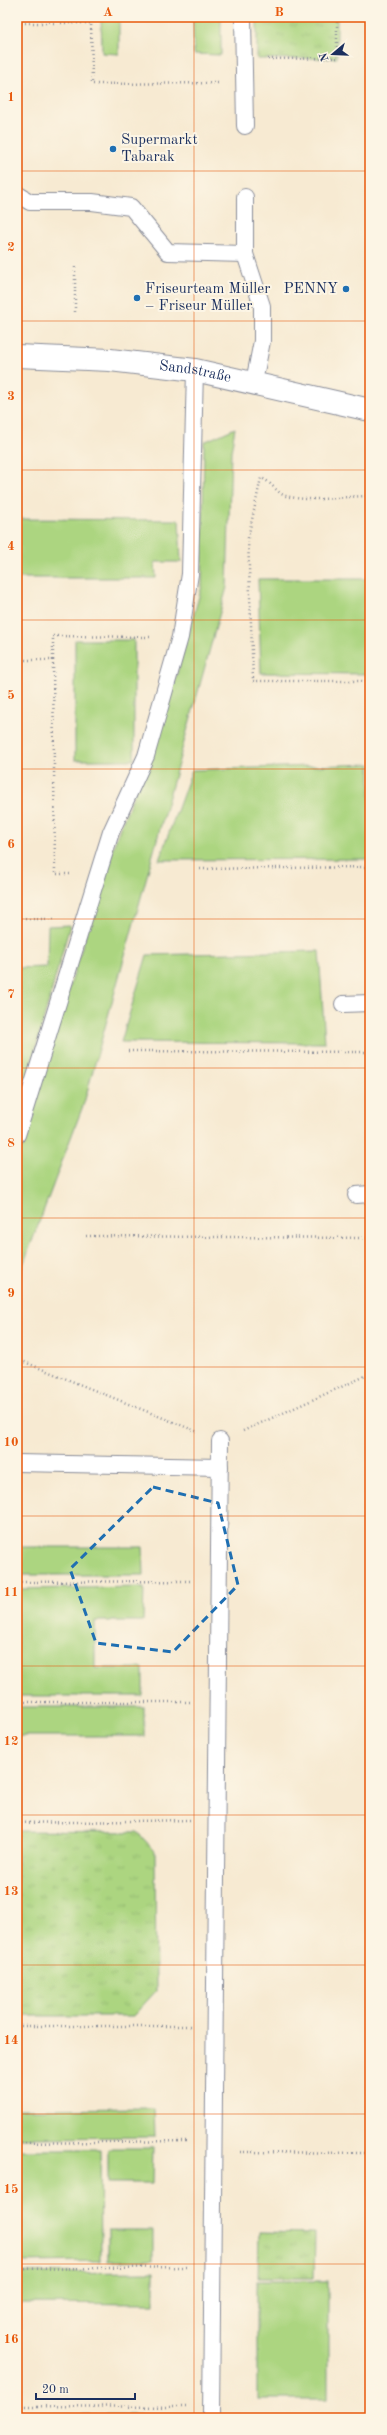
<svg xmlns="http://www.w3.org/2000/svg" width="387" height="2435" font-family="'Old Standard TT',serif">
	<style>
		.grass { fill: #acd580; stroke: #64826f }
		.park { fill: url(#park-tufts); stroke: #64826f }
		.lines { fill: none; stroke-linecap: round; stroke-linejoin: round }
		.lane-casing { stroke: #898c98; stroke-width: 18 }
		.secondary-casing { stroke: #898c98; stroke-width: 24 }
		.path { stroke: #898c98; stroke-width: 2.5; stroke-dasharray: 1 3; stroke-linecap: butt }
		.lane { stroke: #fff; stroke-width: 16 }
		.secondary { stroke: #fff; stroke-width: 22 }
		.marked { fill: none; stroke: #1f6fb2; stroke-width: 3; stroke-dasharray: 8 5; stroke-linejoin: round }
		.grid { fill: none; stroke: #e8590c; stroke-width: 1; stroke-opacity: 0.55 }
		.poi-dot { fill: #1f6fb2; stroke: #fcf5e5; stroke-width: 1.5 }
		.labels { text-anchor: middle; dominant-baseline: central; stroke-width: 4; stroke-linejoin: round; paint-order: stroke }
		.poi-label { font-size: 15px; fill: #1b2f5e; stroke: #fcf5e5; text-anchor: start }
		.street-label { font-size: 15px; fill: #1b2f5e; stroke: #fcf5e5 }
		.neatline { fill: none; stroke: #e8590c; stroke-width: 1.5 }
		.grid-label { font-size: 13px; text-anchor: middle; font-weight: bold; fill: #e8590c }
	</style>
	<defs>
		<pattern id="park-tufts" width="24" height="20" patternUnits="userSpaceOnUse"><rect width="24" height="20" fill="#acd580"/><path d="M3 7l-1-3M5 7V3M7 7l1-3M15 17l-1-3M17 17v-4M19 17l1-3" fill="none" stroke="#93b771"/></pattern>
	</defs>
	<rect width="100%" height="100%" fill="#fcf5e5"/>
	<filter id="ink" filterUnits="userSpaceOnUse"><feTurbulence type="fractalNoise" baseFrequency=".025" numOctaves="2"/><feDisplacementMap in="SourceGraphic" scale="8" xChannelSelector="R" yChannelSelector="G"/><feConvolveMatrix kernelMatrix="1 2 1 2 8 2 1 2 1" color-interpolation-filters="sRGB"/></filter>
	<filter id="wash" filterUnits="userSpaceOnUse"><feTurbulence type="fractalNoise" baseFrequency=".012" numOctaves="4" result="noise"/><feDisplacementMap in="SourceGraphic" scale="16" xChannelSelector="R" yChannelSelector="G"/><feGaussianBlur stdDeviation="0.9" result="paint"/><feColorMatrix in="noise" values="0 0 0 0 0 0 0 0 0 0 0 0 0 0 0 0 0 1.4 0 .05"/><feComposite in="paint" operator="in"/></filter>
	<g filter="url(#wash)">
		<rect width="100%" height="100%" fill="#f7ead2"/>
		<g class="grass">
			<path d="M 101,17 L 119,17 L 119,54 L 102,53 Z"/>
			<path d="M 193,17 L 221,17 L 221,55 L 194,54 Z"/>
			<path d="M 235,428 L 231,452 L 227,587 L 84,1103 L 17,1281 L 17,1162 L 104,874 L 120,828 L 162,726 L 202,586 L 204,442 Z"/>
			<path d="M 17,519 L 179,520 L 181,562 L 155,562 L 156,578 L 17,578 Z"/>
			<path d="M 258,579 L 370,579 L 370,674 L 261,673 Z"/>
			<rect x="75" y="640" width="59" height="120"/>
			<path d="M 370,764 L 370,859 L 159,860 L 192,770 Z"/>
			<path d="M 70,925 L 17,1115 L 17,968 L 47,967 L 48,926 Z"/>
			<path d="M 319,951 L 325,1043 L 121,1042 L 147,955 Z"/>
			<path d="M 17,1547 L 143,1547 L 144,1575 L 17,1575 Z"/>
			<path d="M 144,1587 L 143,1621 L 95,1621 L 95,1668 L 143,1668 L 143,1696 L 17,1696 L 17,1589 Z"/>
			<rect x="17" y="1707" width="127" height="29"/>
			<path d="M 154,2108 L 155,2137 L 17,2138 L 17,2109 Z"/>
			<path d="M 108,2148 L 153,2148 L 152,2183 L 108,2183 Z"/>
			<path d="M 17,2150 L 100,2150 L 101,2261 L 17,2262 Z"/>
			<path d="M 108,2230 L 153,2230 L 153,2260 L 108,2261 Z"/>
			<path d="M 154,2272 L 154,2304 L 17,2303 L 17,2275 L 21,2273 Z"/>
			<rect x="257" y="2281" width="71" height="118"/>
		</g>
		<g class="park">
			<path d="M 257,17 L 337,17 L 337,58 L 257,59 Z"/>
			<path d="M 17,1831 L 137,1832 L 155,1851 L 156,1991 L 133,2016 L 17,2016 Z"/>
			<path d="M 259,2232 L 315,2233 L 314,2278 L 258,2278 Z"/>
			<path d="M 17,2414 L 156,2415 L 156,2418 L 17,2418 Z"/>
		</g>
	</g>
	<g filter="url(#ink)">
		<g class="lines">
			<g class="lane-casing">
				<g id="lane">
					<path d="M 243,17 L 245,126"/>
					<path d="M 17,194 L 30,202 L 92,202 L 131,207 L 168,252 L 245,254"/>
					<path d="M 245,197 L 245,254 L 262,306 L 262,341 L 254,382"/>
					<path d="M 343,1004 L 370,1003"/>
					<path d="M 17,1135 L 111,832 L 146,756 L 180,637 L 190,574 L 195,370"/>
					<path d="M 356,1195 L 370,1194"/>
					<path d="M 17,1463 L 220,1467"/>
					<path d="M 211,2418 L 220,1441"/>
				</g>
			</g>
			<g class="secondary-casing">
				<g id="secondary">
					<path id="s1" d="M 17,356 L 110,360 L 195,370 L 370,410"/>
				</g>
			</g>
			<g class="path">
				<path d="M 91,17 L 92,84 L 220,83"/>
				<path d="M 17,23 L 91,23"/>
				<path d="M 268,59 L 337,58 L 337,17"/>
				<path d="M 75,312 L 75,267"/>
				<path d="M 370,496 C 343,496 312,503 286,496 C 276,493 271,481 261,478 L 248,538 L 253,681 L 370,681"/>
				<path d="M 17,660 L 53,660 L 55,874 L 72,874"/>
				<path d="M 53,660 L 53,636 L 153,637"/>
				<path d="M 200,869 L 370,867"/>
				<path d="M 17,919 L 57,919"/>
				<path d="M 128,1051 L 370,1052"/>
				<path d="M 86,1236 L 370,1238"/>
				<path d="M 17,1359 L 198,1432"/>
				<path d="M 243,1431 L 370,1374"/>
				<path d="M 17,1582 L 192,1581"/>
				<path d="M 17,1702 L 192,1702"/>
				<path d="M 17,1823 L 190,1820"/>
				<path d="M 17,2026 L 190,2026"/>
				<path d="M 17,2143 L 188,2141"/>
				<path d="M 240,2152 L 370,2153"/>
				<path d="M 17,2269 L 186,2267"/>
				<path d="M 17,2406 L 186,2407"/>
			</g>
			<use href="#lane" class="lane"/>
			<use href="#secondary" class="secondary"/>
		</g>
	</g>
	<path class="marked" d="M 153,1487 L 218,1503 L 238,1585 L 173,1652 L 96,1643 L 70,1569 Z"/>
	<path class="grid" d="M 194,17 L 194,2418M 17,171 L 370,171M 17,321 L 370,321M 17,470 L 370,470M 17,620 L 370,620M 17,769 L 370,769M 17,919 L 370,919M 17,1068 L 370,1068M 17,1218 L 370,1218M 17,1367 L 370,1367M 17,1516 L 370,1516M 17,1666 L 370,1666M 17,1815 L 370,1815M 17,1965 L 370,1965M 17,2114 L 370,2114M 17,2264 L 370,2264"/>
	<g class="poi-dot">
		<circle cx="113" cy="149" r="4"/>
		<circle cx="346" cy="289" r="4"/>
		<circle cx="137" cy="298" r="4"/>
	</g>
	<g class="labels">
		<g class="poi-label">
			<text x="121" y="140">Supermarkt<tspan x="121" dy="17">Tabarak</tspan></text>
			<text x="145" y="289">Friseurteam Müller<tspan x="145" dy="17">– Friseur Müller</tspan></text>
			<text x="338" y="289" text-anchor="end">PENNY</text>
		</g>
		<g class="street-label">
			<text stroke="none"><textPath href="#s1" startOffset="179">Sandstraße</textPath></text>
		</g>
	</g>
	<rect width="387" height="2435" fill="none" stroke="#fcf5e5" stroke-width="44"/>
	<g transform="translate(333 54) rotate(251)" stroke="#fcf5e5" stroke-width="3" paint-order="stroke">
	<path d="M0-3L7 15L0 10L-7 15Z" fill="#1b2f5e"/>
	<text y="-6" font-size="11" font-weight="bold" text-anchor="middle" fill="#1b2f5e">N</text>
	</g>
	<path d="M36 2393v6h99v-6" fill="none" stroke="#1b2f5e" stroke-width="2"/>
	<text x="42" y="2393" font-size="12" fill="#1b2f5e" stroke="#fcf5e5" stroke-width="3" paint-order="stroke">20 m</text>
	<rect x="22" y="22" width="343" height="2391" class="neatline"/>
	<g class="grid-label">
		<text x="108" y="16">A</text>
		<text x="279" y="16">B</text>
		<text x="11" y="101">1</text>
		<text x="11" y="251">2</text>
		<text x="11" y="400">3</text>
		<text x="11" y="550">4</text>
		<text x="11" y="699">5</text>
		<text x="11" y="848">6</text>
		<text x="11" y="998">7</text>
		<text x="11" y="1147">8</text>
		<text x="11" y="1297">9</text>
		<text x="11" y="1446">10</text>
		<text x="11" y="1596">11</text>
		<text x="11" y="1745">12</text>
		<text x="11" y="1895">13</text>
		<text x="11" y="2044">14</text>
		<text x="11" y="2193">15</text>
		<text x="11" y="2343">16</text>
	</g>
</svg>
